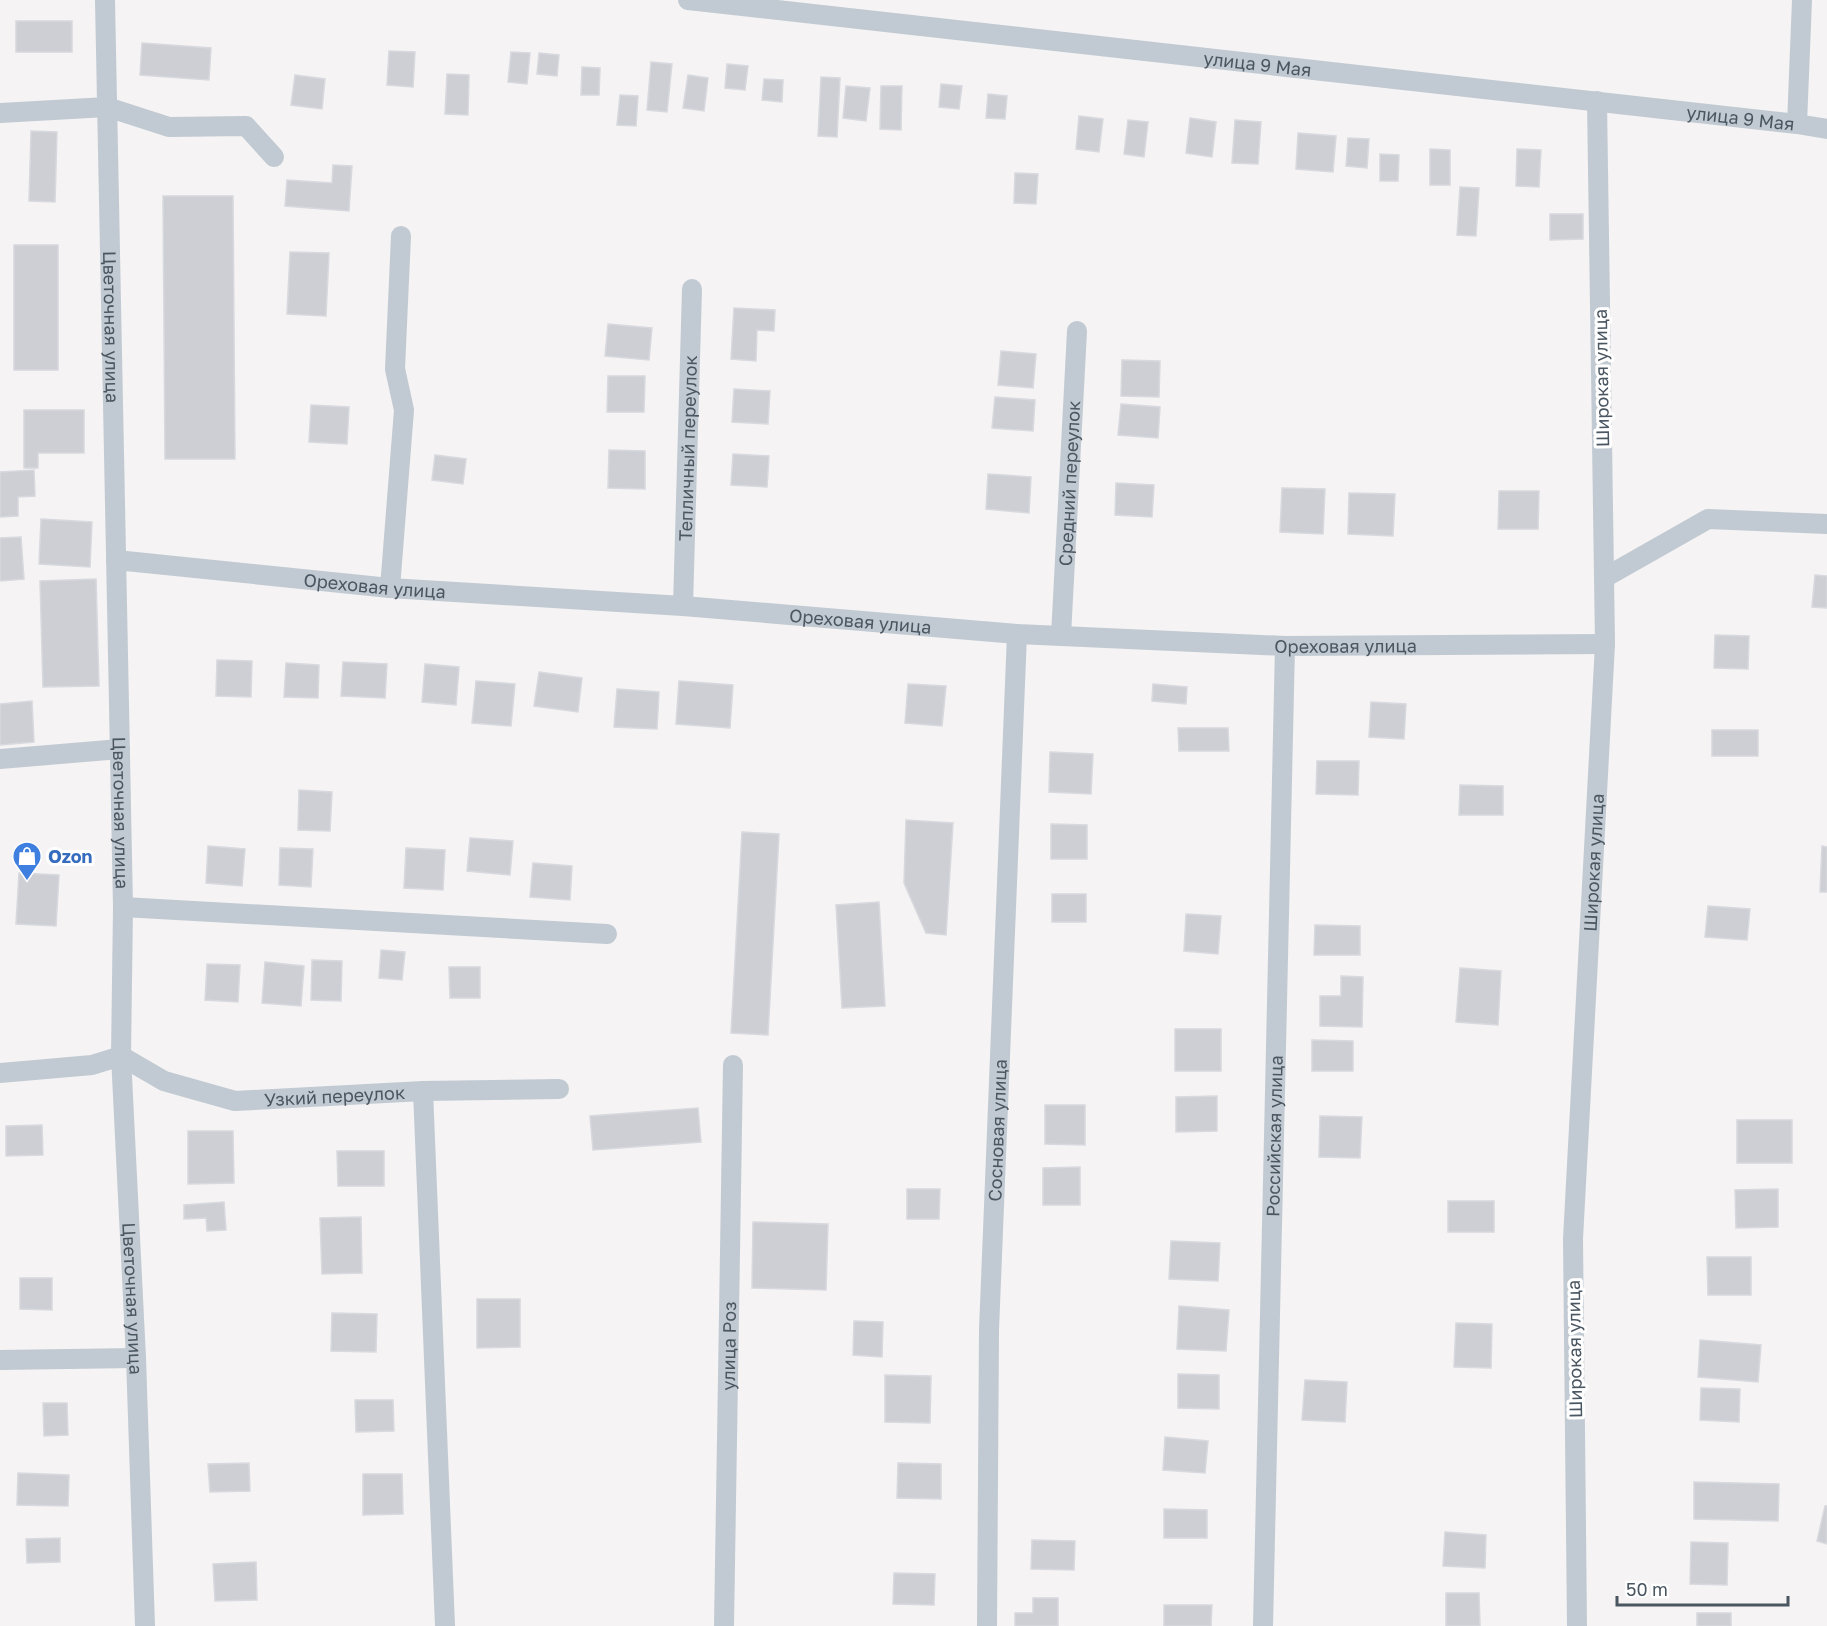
<svg xmlns="http://www.w3.org/2000/svg" width="1827" height="1626" font-family="'Golos Text',sans-serif">
	<style>
		.building { fill: #cdcfd5; stroke: #d7d9de; stroke-width: 1.5 }
		.lines { fill: none; stroke-linecap: round; stroke-linejoin: round }
		.street { stroke: #c1cad2; stroke-width: 20 }
		.labels { text-anchor: middle; dominant-baseline: central; stroke-width: 6; stroke-linejoin: round; paint-order: stroke }
		.street-label { font-size: 18px; fill: #4a5661; stroke: #fff }
		.shop-label { font-size: 18px; font-weight: bold; fill: #366cbe; stroke: #fff; text-anchor: start }
	</style>
	<rect width="100%" height="100%" fill="#f5f3f3"/>
	<g class="building">
		<rect x="16" y="21" width="56" height="31"/>
		<path d="M 142,43 L 211,48 L 209,80 L 140,75 Z"/>
		<path d="M 389,51 L 415,52 L 413,87 L 387,85 Z"/>
		<path d="M 511,52 L 530,53 L 527,84 L 508,82 Z"/>
		<path d="M 539,53 L 559,55 L 557,76 L 537,74 Z"/>
		<path d="M 651,62 L 672,64 L 667,112 L 647,110 Z"/>
		<path d="M 727,64 L 748,66 L 745,90 L 725,88 Z"/>
		<path d="M 582,67 L 600,68 L 599,95 L 581,95 Z"/>
		<path d="M 447,74 L 469,75 L 468,115 L 445,114 Z"/>
		<path d="M 295,75 L 325,79 L 322,109 L 291,105 Z"/>
		<path d="M 688,75 L 708,78 L 704,111 L 683,108 Z"/>
		<path d="M 821,77 L 840,78 L 837,137 L 818,136 Z"/>
		<path d="M 764,79 L 783,80 L 782,102 L 762,100 Z"/>
		<path d="M 941,84 L 962,86 L 959,109 L 939,107 Z"/>
		<path d="M 846,86 L 870,88 L 866,121 L 843,118 Z"/>
		<path d="M 881,86 L 902,86 L 901,130 L 880,129 Z"/>
		<path d="M 988,94 L 1007,96 L 1005,119 L 986,118 Z"/>
		<path d="M 620,95 L 638,96 L 636,126 L 617,125 Z"/>
		<path d="M 1079,116 L 1103,119 L 1099,152 L 1076,149 Z"/>
		<path d="M 1190,118 L 1216,122 L 1212,157 L 1186,153 Z"/>
		<path d="M 1128,120 L 1148,122 L 1144,157 L 1124,154 Z"/>
		<path d="M 1235,120 L 1261,122 L 1258,164 L 1232,163 Z"/>
		<path d="M 31,131 L 57,132 L 55,202 L 29,201 Z"/>
		<path d="M 1298,133 L 1336,136 L 1333,172 L 1296,169 Z"/>
		<path d="M 1348,138 L 1369,139 L 1367,168 L 1346,166 Z"/>
		<path d="M 1430,149 L 1450,150 L 1450,185 L 1430,185 Z"/>
		<path d="M 1517,149 L 1541,150 L 1539,187 L 1516,186 Z"/>
		<path d="M 1380,154 L 1399,155 L 1398,181 L 1380,181 Z"/>
		<path d="M 333,165 L 352,166 L 349,211 L 285,206 L 287,180 L 332,183 Z"/>
		<path d="M 1015,173 L 1038,174 L 1036,204 L 1014,203 Z"/>
		<path d="M 1460,187 L 1479,188 L 1476,236 L 1457,235 Z"/>
		<path d="M 163,196 L 233,196 L 235,459 L 165,459 Z"/>
		<path d="M 1550,214 L 1583,214 L 1583,239 L 1550,240 Z"/>
		<rect x="14" y="245" width="44" height="125"/>
		<path d="M 290,252 L 329,253 L 326,316 L 287,314 Z"/>
		<path d="M 734,308 L 775,310 L 774,331 L 757,330 L 756,361 L 731,359 Z"/>
		<path d="M 608,324 L 652,328 L 649,360 L 605,356 Z"/>
		<path d="M 1001,351 L 1036,354 L 1033,388 L 998,385 Z"/>
		<path d="M 1122,360 L 1160,361 L 1159,397 L 1121,396 Z"/>
		<path d="M 608,376 L 645,376 L 644,412 L 607,412 Z"/>
		<path d="M 734,389 L 770,391 L 768,424 L 732,422 Z"/>
		<path d="M 995,397 L 1035,400 L 1033,431 L 992,428 Z"/>
		<path d="M 1121,404 L 1160,407 L 1158,438 L 1118,435 Z"/>
		<path d="M 311,405 L 349,407 L 347,444 L 309,442 Z"/>
		<path d="M 24,410 L 84,410 L 84,453 L 38,453 L 38,468 L 24,468 Z"/>
		<path d="M 609,450 L 645,451 L 645,489 L 608,488 Z"/>
		<path d="M 733,454 L 769,456 L 767,487 L 731,485 Z"/>
		<path d="M 435,455 L 466,459 L 463,484 L 432,480 Z"/>
		<path d="M 34,470 L 35,496 L 18,497 L 18,516 L 0,517 L 0,472 Z"/>
		<path d="M 988,474 L 1031,477 L 1029,513 L 986,509 Z"/>
		<path d="M 1116,483 L 1154,485 L 1152,517 L 1115,515 Z"/>
		<path d="M 1282,488 L 1325,489 L 1323,534 L 1280,532 Z"/>
		<path d="M 1499,491 L 1539,491 L 1538,529 L 1498,529 Z"/>
		<path d="M 1349,493 L 1395,494 L 1393,536 L 1348,534 Z"/>
		<path d="M 41,519 L 92,522 L 90,567 L 39,564 Z"/>
		<path d="M 21,537 L 24,579 L 0,581 L 0,538 Z"/>
		<path d="M 1815,575 L 1827,576 L 1827,608 L 1812,607 Z"/>
		<path d="M 96,579 L 99,686 L 43,687 L 40,581 Z"/>
		<path d="M 1715,635 L 1749,636 L 1748,669 L 1714,668 Z"/>
		<path d="M 217,660 L 252,661 L 251,697 L 216,696 Z"/>
		<path d="M 343,662 L 387,664 L 385,698 L 341,696 Z"/>
		<path d="M 286,663 L 319,665 L 318,698 L 284,697 Z"/>
		<path d="M 425,664 L 459,667 L 456,705 L 422,702 Z"/>
		<path d="M 539,672 L 582,678 L 578,712 L 534,706 Z"/>
		<path d="M 476,681 L 515,684 L 511,726 L 472,723 Z"/>
		<path d="M 679,681 L 733,685 L 730,728 L 676,724 Z"/>
		<path d="M 908,684 L 946,686 L 942,726 L 905,723 Z"/>
		<path d="M 1153,684 L 1187,687 L 1186,704 L 1152,701 Z"/>
		<path d="M 617,689 L 659,692 L 657,729 L 614,727 Z"/>
		<path d="M 32,701 L 34,742 L 0,745 L 0,704 Z"/>
		<path d="M 1371,702 L 1406,704 L 1404,739 L 1369,737 Z"/>
		<path d="M 1178,728 L 1228,728 L 1229,751 L 1179,751 Z"/>
		<rect x="1712" y="730" width="46" height="26"/>
		<path d="M 1050,752 L 1093,754 L 1091,794 L 1049,792 Z"/>
		<path d="M 1317,761 L 1359,761 L 1358,795 L 1316,794 Z"/>
		<path d="M 1460,785 L 1503,786 L 1503,815 L 1459,815 Z"/>
		<path d="M 299,790 L 332,792 L 330,831 L 298,830 Z"/>
		<path d="M 906,820 L 953,823 L 946,935 L 926,933 L 904,883 Z"/>
		<path d="M 1051,824 L 1087,825 L 1087,859 L 1051,859 Z"/>
		<path d="M 742,832 L 779,834 L 768,1035 L 731,1033 Z"/>
		<path d="M 470,838 L 513,841 L 510,875 L 467,871 Z"/>
		<path d="M 208,846 L 245,849 L 242,886 L 206,883 Z"/>
		<path d="M 1822,846 L 1827,847 L 1827,892 L 1820,892 Z"/>
		<path d="M 280,848 L 313,849 L 311,887 L 279,885 Z"/>
		<path d="M 406,848 L 445,850 L 443,890 L 404,888 Z"/>
		<path d="M 533,863 L 572,866 L 570,900 L 530,897 Z"/>
		<path d="M 19,873 L 59,875 L 56,926 L 16,924 Z"/>
		<rect x="1052" y="894" width="34" height="28"/>
		<path d="M 879,902 L 885,1006 L 842,1008 L 836,905 Z"/>
		<path d="M 1708,906 L 1750,909 L 1747,940 L 1705,937 Z"/>
		<path d="M 1186,914 L 1221,916 L 1218,954 L 1184,951 Z"/>
		<path d="M 1315,925 L 1360,926 L 1360,955 L 1314,955 Z"/>
		<path d="M 381,950 L 405,952 L 402,980 L 379,978 Z"/>
		<path d="M 312,960 L 342,961 L 341,1001 L 311,1000 Z"/>
		<path d="M 265,962 L 304,966 L 301,1006 L 262,1003 Z"/>
		<path d="M 207,964 L 240,965 L 238,1002 L 205,1000 Z"/>
		<path d="M 449,967 L 480,967 L 480,998 L 450,998 Z"/>
		<path d="M 1460,968 L 1501,971 L 1498,1025 L 1456,1022 Z"/>
		<path d="M 1341,976 L 1363,977 L 1362,1027 L 1320,1026 L 1320,996 L 1341,996 Z"/>
		<rect x="1175" y="1029" width="46" height="42"/>
		<path d="M 1312,1040 L 1353,1041 L 1353,1071 L 1312,1071 Z"/>
		<path d="M 1217,1096 L 1217,1131 L 1176,1132 L 1176,1097 Z"/>
		<path d="M 1045,1105 L 1085,1105 L 1085,1145 L 1045,1144 Z"/>
		<path d="M 698,1108 L 701,1142 L 593,1150 L 590,1116 Z"/>
		<path d="M 1320,1116 L 1362,1117 L 1360,1158 L 1319,1157 Z"/>
		<rect x="1737" y="1120" width="55" height="43"/>
		<path d="M 42,1125 L 43,1155 L 6,1156 L 6,1126 Z"/>
		<path d="M 188,1131 L 233,1131 L 234,1183 L 188,1184 Z"/>
		<path d="M 337,1151 L 384,1151 L 384,1186 L 338,1186 Z"/>
		<path d="M 1080,1167 L 1080,1205 L 1043,1205 L 1043,1168 Z"/>
		<path d="M 907,1189 L 940,1189 L 939,1219 L 907,1219 Z"/>
		<path d="M 1778,1189 L 1778,1227 L 1736,1228 L 1735,1190 Z"/>
		<rect x="1448" y="1201" width="46" height="31"/>
		<path d="M 224,1202 L 226,1230 L 207,1231 L 206,1218 L 184,1219 L 184,1205 Z"/>
		<path d="M 361,1217 L 362,1273 L 322,1274 L 320,1218 Z"/>
		<path d="M 753,1222 L 828,1224 L 826,1290 L 752,1288 Z"/>
		<path d="M 1171,1241 L 1220,1243 L 1218,1281 L 1169,1279 Z"/>
		<path d="M 1707,1257 L 1751,1257 L 1751,1295 L 1708,1295 Z"/>
		<path d="M 20,1278 L 52,1278 L 52,1310 L 20,1309 Z"/>
		<path d="M 477,1299 L 520,1299 L 520,1347 L 477,1348 Z"/>
		<path d="M 1179,1306 L 1229,1310 L 1226,1351 L 1177,1349 Z"/>
		<path d="M 332,1313 L 377,1314 L 376,1352 L 331,1351 Z"/>
		<path d="M 854,1321 L 883,1322 L 882,1357 L 853,1355 Z"/>
		<path d="M 1456,1323 L 1492,1324 L 1491,1368 L 1454,1367 Z"/>
		<path d="M 1700,1340 L 1761,1345 L 1758,1382 L 1698,1377 Z"/>
		<path d="M 1178,1374 L 1219,1375 L 1219,1409 L 1178,1408 Z"/>
		<path d="M 885,1375 L 931,1376 L 930,1423 L 885,1422 Z"/>
		<path d="M 1305,1380 L 1347,1382 L 1345,1422 L 1302,1420 Z"/>
		<path d="M 1701,1388 L 1740,1389 L 1739,1422 L 1700,1420 Z"/>
		<path d="M 355,1400 L 393,1400 L 394,1431 L 356,1432 Z"/>
		<path d="M 43,1403 L 67,1403 L 68,1435 L 44,1436 Z"/>
		<path d="M 1165,1437 L 1208,1441 L 1205,1473 L 1163,1470 Z"/>
		<path d="M 249,1463 L 250,1491 L 210,1492 L 208,1464 Z"/>
		<path d="M 898,1463 L 941,1464 L 941,1499 L 897,1498 Z"/>
		<path d="M 18,1473 L 69,1475 L 68,1506 L 17,1505 Z"/>
		<path d="M 363,1474 L 402,1474 L 403,1514 L 363,1515 Z"/>
		<path d="M 1694,1482 L 1779,1484 L 1778,1521 L 1694,1519 Z"/>
		<path d="M 1825,1506 L 1827,1506 L 1827,1544 L 1817,1541 Z"/>
		<path d="M 1164,1509 L 1207,1510 L 1207,1538 L 1164,1538 Z"/>
		<path d="M 1445,1532 L 1486,1535 L 1485,1568 L 1443,1566 Z"/>
		<path d="M 60,1538 L 60,1562 L 27,1563 L 26,1539 Z"/>
		<path d="M 1032,1540 L 1075,1541 L 1074,1570 L 1031,1569 Z"/>
		<path d="M 1691,1542 L 1728,1543 L 1727,1585 L 1690,1584 Z"/>
		<path d="M 256,1562 L 257,1600 L 215,1601 L 213,1564 Z"/>
		<path d="M 894,1573 L 935,1574 L 934,1605 L 893,1604 Z"/>
		<path d="M 1446,1593 L 1479,1593 L 1480,1626 L 1446,1626 Z"/>
		<path d="M 1033,1598 L 1058,1598 L 1058,1626 L 1015,1626 L 1015,1613 L 1033,1613 Z"/>
		<path d="M 1164,1605 L 1212,1605 L 1211,1626 L 1164,1626 Z"/>
		<rect x="1697" y="1613" width="34" height="13"/>
	</g>
	<g class="lines">
		<g class="street">
			<path id="s1" d="M 105,0 L 123,907 L 121,1056 L 136,1358 L 145,1626"/>
			<path id="s2" d="M 688,0 L 1797,124 L 1827,129"/>
			<path d="M 0,113 L 107,107 L 169,127 L 246,126 L 274,157"/>
			<path d="M 1797,124 L 1802,0"/>
			<path id="s3" d="M 116,560 L 390,588 L 683,606 L 1017,634 L 1285,646 L 1605,644"/>
			<path d="M 1604,578 L 1708,519 L 1827,524"/>
			<path d="M 390,588 L 404,410 L 395,369 L 401,236"/>
			<path id="s4" d="M 683,606 L 692,289"/>
			<path id="s5" d="M 1061,636 L 1077,331"/>
			<path d="M 0,759 L 120,749"/>
			<path d="M 123,907 L 607,934"/>
			<path id="s6" d="M 0,1073 L 92,1065 L 121,1056 L 164,1081 L 235,1101 L 423,1091 L 559,1089"/>
			<path d="M 423,1091 L 445,1626"/>
			<path d="M 0,1360 L 136,1358"/>
			<path id="s7" d="M 724,1626 L 733,1065"/>
			<path id="s8" d="M 987,1626 L 989,1330 L 1017,634"/>
			<path id="s9" d="M 1263,1626 L 1285,646"/>
			<path id="s10" d="M 1577,1626 L 1573,1239 L 1605,644 L 1597,101"/>
		</g>
	</g>
	<defs>
		<g id="shop-pin" transform="scale(1.5)"><path d="M0 17L-7.5 6A9.5 9.5 0 1 1 7.5 6Z" fill="#3f7fe0" stroke="#fff"/><path d="M-5-2.5h2.3a2.7 3.5 0 0 1 5.4 0H5L5.5 6h-11ZM-1.5-2.5h3a1.5 2.3 0 0 0-3 0Z" fill="#fff"/></g>
	</defs>
	<g fill-rule="evenodd">
		<use href="#shop-pin" x="27" y="856"/>
	</g>
	<g class="labels">
		<g class="street-label">
			<text stroke="none"><textPath href="#s2" startOffset="573">улица 9 Мая</textPath></text>
			<text stroke="none"><textPath href="#s2" startOffset="1059">улица 9 Мая</textPath></text>
			<text stroke="none"><textPath href="#s1" startOffset="327">Цветочная улица</textPath></text>
			<text transform="translate(1601 378) rotate(-91)">Широкая улица</text>
			<text stroke="none"><textPath href="#s4" startOffset="158">Тепличный переулок</textPath></text>
			<text stroke="none"><textPath href="#s5" startOffset="153">Средний переулок</textPath></text>
			<text stroke="none"><textPath href="#s3" startOffset="260">Ореховая улица</textPath></text>
			<text stroke="none"><textPath href="#s3" startOffset="747">Ореховая улица</textPath></text>
			<text stroke="none"><textPath href="#s3" startOffset="1233">Ореховая улица</textPath></text>
			<text stroke="none"><textPath href="#s1" startOffset="813">Цветочная улица</textPath></text>
			<text stroke="none"><textPath href="#s10" startOffset="764">Широкая улица</textPath></text>
			<text stroke="none"><textPath href="#s6" startOffset="346">Узкий переулок</textPath></text>
			<text stroke="none"><textPath href="#s8" startOffset="496">Сосновая улица</textPath></text>
			<text stroke="none"><textPath href="#s9" startOffset="490">Российская улица</textPath></text>
			<text stroke="none"><textPath href="#s1" startOffset="1299">Цветочная улица</textPath></text>
			<text stroke="none"><textPath href="#s7" startOffset="280">улица Роз</textPath></text>
			<text transform="translate(1574 1349) rotate(-91)">Широкая улица</text>
		</g>
		<g class="shop-label">
			<text x="48" y="856">Ozon</text>
		</g>
	</g>
	<path d="M1617 1596v9h171v-9" fill="none" stroke="#4a5661" stroke-width="3"/>
	<text x="1626" y="1596" font-size="18" fill="#4a5661" stroke="#ffffff" stroke-width="4.5" paint-order="stroke">50 m</text>
</svg>
